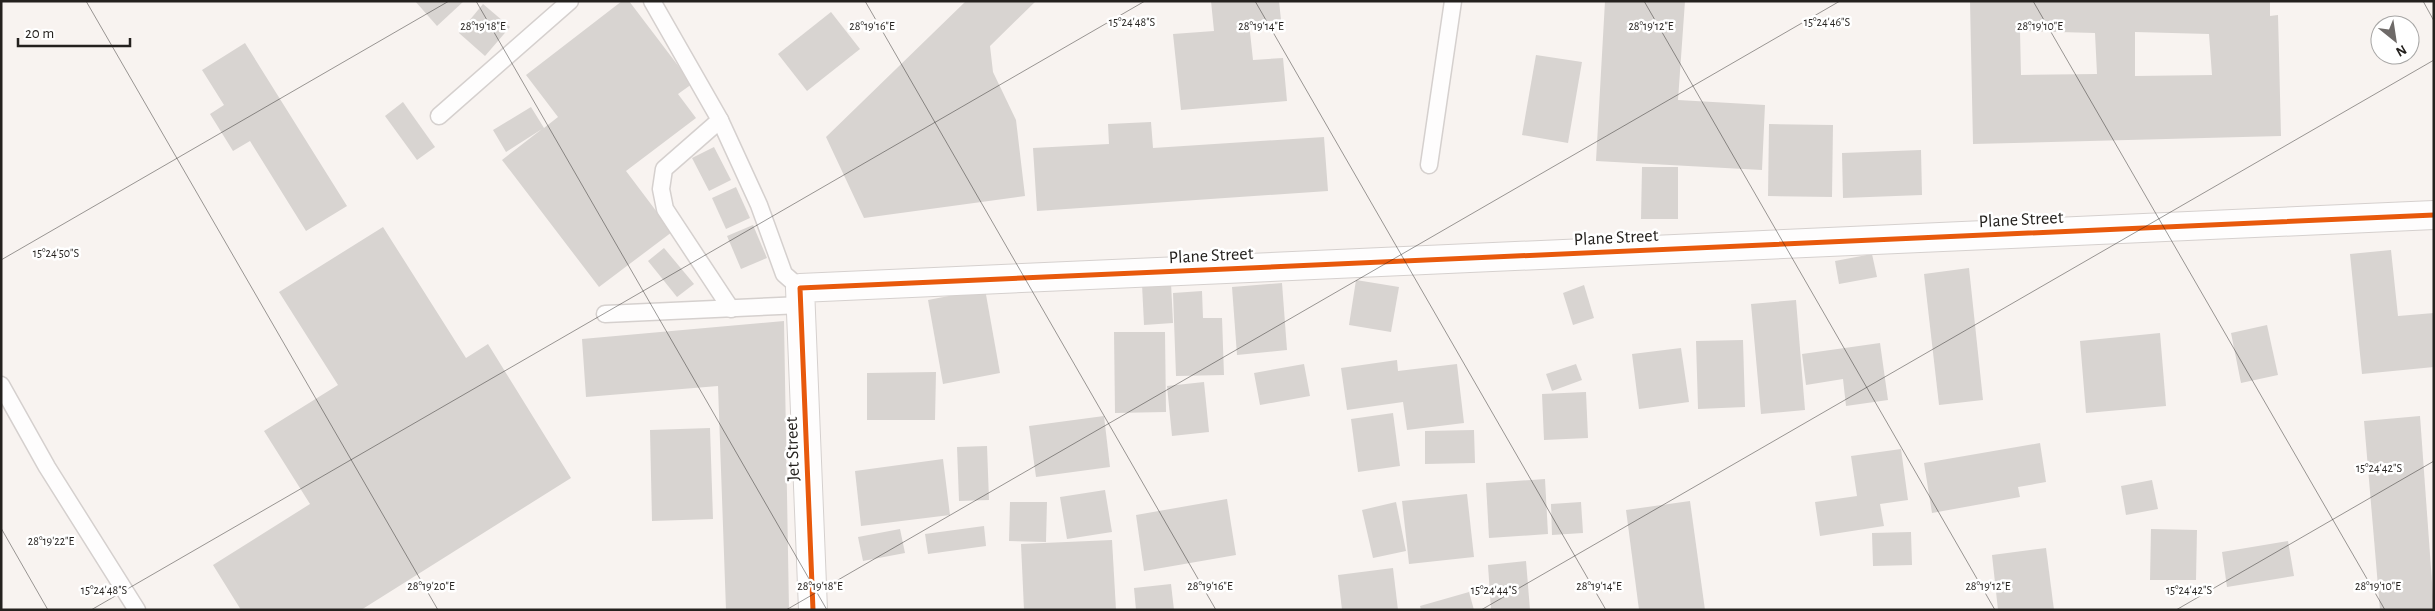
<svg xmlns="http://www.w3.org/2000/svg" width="2435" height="611" font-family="'Alegreya Sans',sans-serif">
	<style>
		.building { fill: #d8d4d1; fill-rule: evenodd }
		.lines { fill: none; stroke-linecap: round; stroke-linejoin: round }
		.service-casing { stroke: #d5d0ce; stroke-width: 19 }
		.minor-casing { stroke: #d5d0ce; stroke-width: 30 }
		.service { stroke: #fefdfd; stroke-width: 16 }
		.minor { stroke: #fefdfd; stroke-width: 28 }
		.cycleway-casing { stroke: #fff; stroke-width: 8 }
		.cycleway { stroke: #e8590c; stroke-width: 5 }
		.ticks { fill: none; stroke: #24211e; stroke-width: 1; stroke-opacity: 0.45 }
		.labels { text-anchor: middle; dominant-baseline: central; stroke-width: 5; stroke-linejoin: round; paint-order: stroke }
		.street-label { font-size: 18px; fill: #24211e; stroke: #fff }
		.ticks-label { font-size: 12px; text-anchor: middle; fill: #24211e; stroke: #fff; stroke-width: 5; stroke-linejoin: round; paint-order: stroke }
	</style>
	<rect width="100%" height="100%" fill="#f8f3f0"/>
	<g class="building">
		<path d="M 415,1 L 464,1 L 437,26 Z"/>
		<path d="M 622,1 L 629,1 L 692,84 L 678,94 L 696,118 L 626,171 L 672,232 L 599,287 L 502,160 L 542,129 L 506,152 L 493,130 L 531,107 L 544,128 L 558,117 L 526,75 Z"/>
		<path d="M 966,1 L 1036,1 L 990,46 L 993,72 L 1016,120 L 1025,196 L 864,218 L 826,137 Z"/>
		<path d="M 1211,1 L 1279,1 L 1281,20 L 1249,23 L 1253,60 L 1283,58 L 1287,101 L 1181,110 L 1173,34 L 1214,31 Z"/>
		<path d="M 1605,1 L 1685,1 L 1678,100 L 1765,105 L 1762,170 L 1596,161 Z"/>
		<path d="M 1970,1 L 2270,1 L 2270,16 L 2278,15 L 2281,136 L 1973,144 ZM 2020,31 L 2095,33 L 2097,74 L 2021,75 ZM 2135,32 L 2209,34 L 2212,75 L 2135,76 Z"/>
		<path d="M 483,4 L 510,27 L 485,56 L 459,33 Z"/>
		<path d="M 831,12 L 860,49 L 807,91 L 778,54 Z"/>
		<path d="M 245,43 L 347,206 L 306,231 L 250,141 L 233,151 L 210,114 L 224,105 L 202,70 Z"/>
		<path d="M 1536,55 L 1582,62 L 1568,143 L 1522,135 Z"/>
		<path d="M 403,102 L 435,147 L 417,160 L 385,116 Z"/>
		<path d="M 1151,122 L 1153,148 L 1324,137 L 1328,191 L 1037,211 L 1033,148 L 1109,144 L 1108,124 Z"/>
		<path d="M 1769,124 L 1833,125 L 1832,197 L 1768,196 Z"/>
		<path d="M 714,147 L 731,180 L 709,191 L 692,158 Z"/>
		<path d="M 1921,150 L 1922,195 L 1843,198 L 1842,153 Z"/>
		<path d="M 1642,167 L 1678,167 L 1678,219 L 1641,219 Z"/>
		<path d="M 736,187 L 750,218 L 726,229 L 712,198 Z"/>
		<path d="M 753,225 L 767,258 L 741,269 L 727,236 Z"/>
		<path d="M 383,227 L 466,358 L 488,344 L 571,478 L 361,610 L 241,610 L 213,565 L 310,504 L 264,431 L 338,385 L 279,292 Z"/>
		<path d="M 664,248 L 694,284 L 677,297 L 648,261 Z"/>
		<path d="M 2391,250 L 2398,316 L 2434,313 L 2434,367 L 2362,374 L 2350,254 Z"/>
		<path d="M 1872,254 L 1877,277 L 1839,284 L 1835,261 Z"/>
		<path d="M 1969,268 L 1983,400 L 1939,405 L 1924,274 Z"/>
		<path d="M 1356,280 L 1399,287 L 1391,332 L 1349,325 Z"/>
		<path d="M 1171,283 L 1173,323 L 1144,325 L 1142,284 Z"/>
		<path d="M 1282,283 L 1287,350 L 1237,355 L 1232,287 Z"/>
		<path d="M 1584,285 L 1594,318 L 1573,325 L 1563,293 Z"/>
		<path d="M 985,289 L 1000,373 L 943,384 L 928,300 Z"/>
		<path d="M 1202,291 L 1203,318 L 1222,318 L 1224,375 L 1176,376 L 1173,293 Z"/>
		<path d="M 1796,300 L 1805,410 L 1761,414 L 1751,304 Z"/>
		<path d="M 784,321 L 789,610 L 726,610 L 718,386 L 586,397 L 582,339 Z"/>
		<path d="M 2267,325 L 2278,375 L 2241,383 L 2231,333 Z"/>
		<path d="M 1114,332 L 1165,332 L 1166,412 L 1115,413 Z"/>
		<path d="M 2160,333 L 2166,406 L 2086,413 L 2080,341 Z"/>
		<path d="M 1743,340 L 1745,407 L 1698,409 L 1696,341 Z"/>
		<path d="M 1880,343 L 1888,400 L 1846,406 L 1843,379 L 1806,385 L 1802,354 Z"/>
		<path d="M 1681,348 L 1689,402 L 1639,409 L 1632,354 Z"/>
		<path d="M 1397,360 L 1398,371 L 1457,364 L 1464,423 L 1407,430 L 1403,402 L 1347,410 L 1341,368 Z"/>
		<path d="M 1304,364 L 1310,396 L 1260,405 L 1254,373 Z"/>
		<path d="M 1576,364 L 1582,380 L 1552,391 L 1546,374 Z"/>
		<path d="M 936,372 L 935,420 L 867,420 L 867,373 Z"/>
		<path d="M 1204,382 L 1209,432 L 1172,436 L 1167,386 Z"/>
		<path d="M 1586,392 L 1588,438 L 1544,440 L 1542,394 Z"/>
		<path d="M 1393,413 L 1400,466 L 1358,472 L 1351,419 Z"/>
		<path d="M 1104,416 L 1110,467 L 1036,477 L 1029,426 Z"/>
		<path d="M 2420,416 L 2434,610 L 2380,610 L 2364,421 Z"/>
		<path d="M 710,428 L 713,519 L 652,521 L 650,430 Z"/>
		<path d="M 1474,430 L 1475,463 L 1425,464 L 1425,431 Z"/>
		<path d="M 2040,443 L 2046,482 L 2018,487 L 2020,497 L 1932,513 L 1924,463 Z"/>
		<path d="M 987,446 L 989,500 L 959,501 L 957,447 Z"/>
		<path d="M 1901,449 L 1908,500 L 1880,504 L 1884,526 L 1820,536 L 1815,502 L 1857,496 L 1851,456 Z"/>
		<path d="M 943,459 L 950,515 L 861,526 L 855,471 Z"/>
		<path d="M 1545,479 L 1548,534 L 1489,538 L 1486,483 Z"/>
		<path d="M 2152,480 L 2158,509 L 2126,515 L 2121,486 Z"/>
		<path d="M 1105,490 L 1112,532 L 1067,539 L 1060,497 Z"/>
		<path d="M 1467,494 L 1474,557 L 1409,564 L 1402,501 Z"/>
		<path d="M 1227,499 L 1236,555 L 1144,571 L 1136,515 Z"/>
		<path d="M 1690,501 L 1705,610 L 1639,610 L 1626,510 Z"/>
		<path d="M 1010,502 L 1047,502 L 1046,542 L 1009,541 Z"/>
		<path d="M 1396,502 L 1406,551 L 1373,558 L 1362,510 Z"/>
		<path d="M 1581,502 L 1583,533 L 1552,535 L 1551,504 Z"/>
		<path d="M 984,526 L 986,546 L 928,554 L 925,534 Z"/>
		<path d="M 900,529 L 905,553 L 863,561 L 858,537 Z"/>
		<path d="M 2151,529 L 2197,530 L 2196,580 L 2150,580 Z"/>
		<path d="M 1911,532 L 1912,565 L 1873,566 L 1872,533 Z"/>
		<path d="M 1112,540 L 1116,610 L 1024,610 L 1021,544 Z"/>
		<path d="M 2288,541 L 2294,576 L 2227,587 L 2222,552 Z"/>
		<path d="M 2046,548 L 2054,610 L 1998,610 L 1992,555 Z"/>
		<path d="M 1526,561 L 1530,610 L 1491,610 L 1488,565 Z"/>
		<path d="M 1393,568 L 1398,610 L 1342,610 L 1338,575 Z"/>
		<path d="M 1171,584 L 1174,610 L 1136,610 L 1134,588 Z"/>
		<path d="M 1469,592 L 1474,610 L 1421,610 L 1420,606 Z"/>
	</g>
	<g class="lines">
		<g class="service-casing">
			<g id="service">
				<path d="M 652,1 L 720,120 L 759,205 L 784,274 L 800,288"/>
				<path d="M 439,116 L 570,1"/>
				<path d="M 720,120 L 664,169 L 661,189 L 665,209 L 731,309"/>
				<path d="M 1429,165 L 1453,1"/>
				<path d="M 605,314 L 802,305"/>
				<path d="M 1,385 L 47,467 L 137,610"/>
			</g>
		</g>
		<g class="minor-casing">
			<path id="minor" d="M 813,610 L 800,288 L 2434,215"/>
		</g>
		<use href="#service" class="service"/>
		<use href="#minor" class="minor"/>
		<g class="cycleway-casing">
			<path id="cycleway" d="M 813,610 L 800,288 L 2434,215"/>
		</g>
		<use href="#cycleway" class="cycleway"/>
	</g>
	<path class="ticks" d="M 86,1 L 438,610M 476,1 L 827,610M 865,1 L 1216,610M 1255,1 L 1606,610M 1644,1 L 1995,610M 2033,1 L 2385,610M 2423,1 L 2434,21M 1,260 L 449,1M 1,528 L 48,610M 91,610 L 1145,1M 786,610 L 1840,1M 1481,610 L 2434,60M 2176,610 L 2434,461"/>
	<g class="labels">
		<g class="street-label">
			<text transform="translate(2021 220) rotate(-3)">Plane Street</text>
			<text transform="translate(1616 238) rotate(-3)">Plane Street</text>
			<text transform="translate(1211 256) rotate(-3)">Plane Street</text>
			<text transform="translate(793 449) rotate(-92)">Jet Street</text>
		</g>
	</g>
	<g class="ticks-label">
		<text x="1132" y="26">15°24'48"S</text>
		<text x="1827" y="26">15°24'46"S</text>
		<text x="483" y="30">28°19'18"E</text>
		<text x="872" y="30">28°19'16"E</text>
		<text x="1261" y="30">28°19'14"E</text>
		<text x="1651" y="30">28°19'12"E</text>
		<text x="2040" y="30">28°19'10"E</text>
		<text x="56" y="257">15°24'50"S</text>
		<text x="2379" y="472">15°24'42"S</text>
		<text x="51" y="545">28°19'22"E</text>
		<text x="431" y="590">28°19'20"E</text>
		<text x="820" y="590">28°19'18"E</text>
		<text x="1210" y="590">28°19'16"E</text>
		<text x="1599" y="590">28°19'14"E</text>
		<text x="1988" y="590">28°19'12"E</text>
		<text x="2378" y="590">28°19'10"E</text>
		<text x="104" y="594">15°24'48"S</text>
		<text x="1494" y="594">15°24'44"S</text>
		<text x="2189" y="594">15°24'42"S</text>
	</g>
	<rect width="2435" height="611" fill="none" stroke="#24211e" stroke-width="5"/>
	<g transform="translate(2395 40) rotate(150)"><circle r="24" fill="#ffffff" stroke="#a7a6a5"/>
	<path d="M0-4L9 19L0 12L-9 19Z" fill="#6e6a68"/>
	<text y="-8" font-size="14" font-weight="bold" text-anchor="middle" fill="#24211e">N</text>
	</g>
	<path d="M18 38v8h112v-8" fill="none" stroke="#24211e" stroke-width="2.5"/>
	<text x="25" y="38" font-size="15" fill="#24211e" stroke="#ffffff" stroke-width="4" paint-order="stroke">20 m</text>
</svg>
